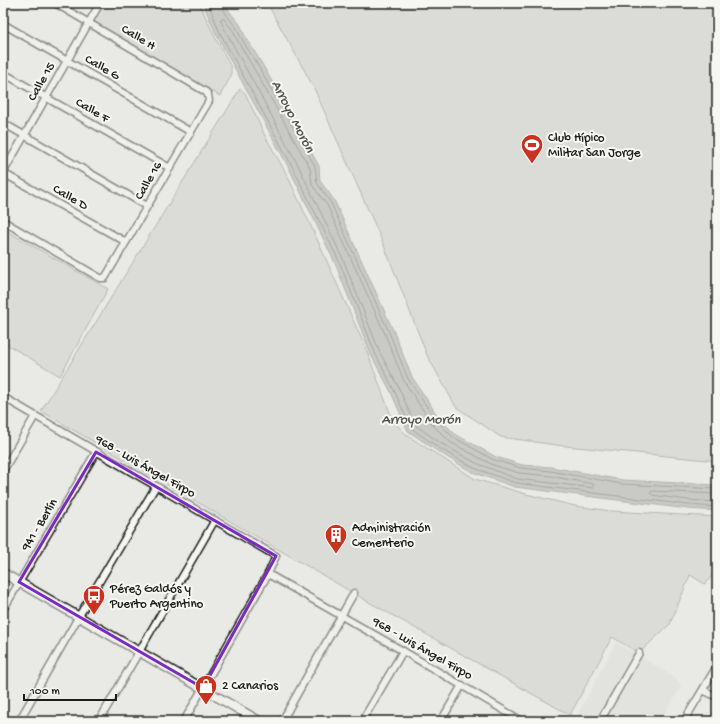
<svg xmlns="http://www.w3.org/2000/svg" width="720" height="724" font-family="'Gochi Hand',sans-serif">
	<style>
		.built { fill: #dadad6 }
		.green { fill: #cbcbc7; stroke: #747472 }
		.water { fill: #a3a3a1; stroke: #6d6d6c }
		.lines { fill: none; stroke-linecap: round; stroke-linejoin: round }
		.shore { stroke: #525251; stroke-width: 1 }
		.minor-casing { stroke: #1c1c1c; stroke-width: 9 }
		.secondary-casing { stroke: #1c1c1c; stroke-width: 11 }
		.minor { stroke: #f6f6f2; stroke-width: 6 }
		.secondary { stroke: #f6f6f2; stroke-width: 8 }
		.marked { fill: none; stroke: #7b2cbf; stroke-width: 3; stroke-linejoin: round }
		.labels { text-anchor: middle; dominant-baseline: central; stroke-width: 4; stroke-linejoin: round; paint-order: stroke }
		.street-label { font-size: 13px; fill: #1c1c1c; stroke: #f6f6f2 }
		.poi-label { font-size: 13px; fill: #1c1c1c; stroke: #f6f6f2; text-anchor: start }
		.water-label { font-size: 14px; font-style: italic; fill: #525251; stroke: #f6f6f2 }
	</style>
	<rect width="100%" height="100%" fill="#e9e9e5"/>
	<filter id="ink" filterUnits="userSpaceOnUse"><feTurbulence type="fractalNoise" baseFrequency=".025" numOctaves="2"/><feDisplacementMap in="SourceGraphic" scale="8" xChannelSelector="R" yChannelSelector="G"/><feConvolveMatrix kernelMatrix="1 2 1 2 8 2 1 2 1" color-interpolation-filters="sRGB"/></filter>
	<g filter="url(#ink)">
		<path class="built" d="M 616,642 L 676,678 L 680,683 L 681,687 L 660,721 L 582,721 L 577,716 Z"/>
		<g class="green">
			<path d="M 103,3 L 199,3 L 214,35 L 231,67 L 231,76 L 220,96 L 92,21 Z"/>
			<path d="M 267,3 L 717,3 L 717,461 L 556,445 L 501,437 L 456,407 L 427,355 L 383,243 L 313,86 Z"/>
			<path d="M 240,89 L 245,93 L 265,136 L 287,175 L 317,239 L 366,349 L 393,421 L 408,436 L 475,479 L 526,494 L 575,506 L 611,511 L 717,517 L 717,570 L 705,584 L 690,575 L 670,624 L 639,653 L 612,637 L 570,715 L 367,601 L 41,411 Z"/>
			<path d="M 3,229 L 108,289 L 60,376 L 3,342 Z"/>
		</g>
		<path class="water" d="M 203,3 L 225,3 C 229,15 242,22 244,34 L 265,69 L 319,166 L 320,181 L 334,200 L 393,330 L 412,377 L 439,418 L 455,434 L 496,457 L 522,465 L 551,467 L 622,480 L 717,485 L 717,511 L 688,509 L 515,487 L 472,472 L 437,451 L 408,431 L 390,390 L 372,357 L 335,263 L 289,168 L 215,32 Z"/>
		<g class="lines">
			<g class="shore">
				<path d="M 208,3 L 219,31 L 292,166 L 339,261 L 376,355 L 393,388 L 411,428 L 439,448 L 474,468 L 516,483 L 688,505 L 717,507"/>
				<path d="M 222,3 C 223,17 237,23 240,36 L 261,71 L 315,166 L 317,183 L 331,203 L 389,332 L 408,379 L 436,420 L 453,437 L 494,460 L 521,468 L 550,471 L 622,484 L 717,489"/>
				<path d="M 221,19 L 224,19 L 234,32 L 236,38 L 257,74 L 310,168 L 312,185 L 327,205 L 385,334 L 404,381 L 432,424 L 450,442 L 493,465 L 519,473 L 550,476 L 593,484 L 594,486 L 594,488 L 517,479 L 476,463 L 442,444 L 415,425 L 398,386 L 380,353 L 343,259 L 297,163 L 224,28 L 221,21 Z"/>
				<path d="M 717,494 L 652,491 L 650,493 L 652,495 L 688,500 L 717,502"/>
			</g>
			<g class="minor-casing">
				<g id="minor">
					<path d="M 3,24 L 191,132"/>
					<path d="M 3,73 L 170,168"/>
					<path d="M 3,123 L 147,206"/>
					<path d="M 3,173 L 100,3"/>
					<path d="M 3,173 L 126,242"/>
					<path d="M 3,221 L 100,278 L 105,278 L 209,101 L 208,95 L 206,92 L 55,3"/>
					<path d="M 3,397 L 276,556 L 268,574 L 184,721"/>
					<path d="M 3,471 L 35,416"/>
					<path d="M 268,574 L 403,651 L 522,721"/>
					<path d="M 3,610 L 96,452"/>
					<path d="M 703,690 L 717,697"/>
					<path d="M 19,721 L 79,616 L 156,486"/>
					<path d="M 99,721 L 215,520"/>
					<path d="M 282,721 L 354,593"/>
					<path d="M 362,721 L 403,651"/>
					<path d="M 441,721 L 462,685"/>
					<path d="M 600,721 L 639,653"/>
					<path d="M 684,721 L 717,666"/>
				</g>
			</g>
			<g class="secondary-casing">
				<path id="secondary" d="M 3,573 L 259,721"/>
			</g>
			<use href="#minor" class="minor"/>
			<use href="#secondary" class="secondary"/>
		</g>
	</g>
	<path d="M0 0H720V724H0ZM 96,452 L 276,556 L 203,688 L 19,582 Z" fill="#e9e9e5" fill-opacity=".55" fill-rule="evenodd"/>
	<path class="marked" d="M 96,452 L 276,556 L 203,688 L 19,582 Z"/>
	<defs>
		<g id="stadium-pin" transform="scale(1.15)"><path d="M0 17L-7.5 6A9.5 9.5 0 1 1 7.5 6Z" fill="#c8321e" stroke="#f6f6f2"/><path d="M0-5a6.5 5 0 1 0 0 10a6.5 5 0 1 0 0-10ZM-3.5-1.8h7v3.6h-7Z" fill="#fff"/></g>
		<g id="building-pin" transform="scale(1.15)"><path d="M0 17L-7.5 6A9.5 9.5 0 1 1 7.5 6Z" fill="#c8321e" stroke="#f6f6f2"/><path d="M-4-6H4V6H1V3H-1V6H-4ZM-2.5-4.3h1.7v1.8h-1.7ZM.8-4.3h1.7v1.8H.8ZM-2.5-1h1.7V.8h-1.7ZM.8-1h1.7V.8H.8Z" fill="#fff"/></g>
		<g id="bus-pin" transform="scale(1.15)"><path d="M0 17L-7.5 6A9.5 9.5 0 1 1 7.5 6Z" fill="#c8321e" stroke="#f6f6f2"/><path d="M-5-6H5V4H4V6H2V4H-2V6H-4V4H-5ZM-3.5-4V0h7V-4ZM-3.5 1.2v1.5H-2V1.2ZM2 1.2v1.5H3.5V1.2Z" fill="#fff"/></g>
		<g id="shop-pin" transform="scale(1.15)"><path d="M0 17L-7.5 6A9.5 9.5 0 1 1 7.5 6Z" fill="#c8321e" stroke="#f6f6f2"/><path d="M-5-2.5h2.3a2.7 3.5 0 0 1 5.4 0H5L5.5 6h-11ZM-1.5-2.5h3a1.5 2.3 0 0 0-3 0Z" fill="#fff"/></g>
	</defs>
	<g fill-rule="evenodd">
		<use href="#stadium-pin" x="532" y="145"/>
		<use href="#building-pin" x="336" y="535"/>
		<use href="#bus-pin" x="94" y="596"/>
		<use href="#shop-pin" x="206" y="686"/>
	</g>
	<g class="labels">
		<g class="street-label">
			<text transform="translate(138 38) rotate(31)">Calle H</text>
			<text transform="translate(102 68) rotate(30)">Calle G</text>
			<text transform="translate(42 82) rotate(-60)">Calle 15</text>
			<text transform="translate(92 111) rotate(30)">Calle F</text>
			<text transform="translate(149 181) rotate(-60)">Calle 16</text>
			<text transform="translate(70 198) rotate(30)">Calle D</text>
			<text transform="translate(145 467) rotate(30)">968 - Luis Ángel Firpo</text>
			<text transform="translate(40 525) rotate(-59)">941 - Berlín</text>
			<text transform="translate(422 649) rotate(30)">968 - Luis Ángel Firpo</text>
		</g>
		<g class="poi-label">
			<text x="548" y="138">Club Hípico<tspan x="548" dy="15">Militar San Jorge</tspan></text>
			<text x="352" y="528">Administración<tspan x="352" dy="15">Cementerio</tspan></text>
			<text x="110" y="589">Pérez Galdós y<tspan x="110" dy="15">Puerto Argentino</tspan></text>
			<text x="222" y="686">2 Canarios</text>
		</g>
		<g class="water-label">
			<text transform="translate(292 117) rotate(63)">Arroyo Morón</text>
			<text x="421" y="420">Arroyo Morón</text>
		</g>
	</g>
	<rect width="720" height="724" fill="none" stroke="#f6f6f2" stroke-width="16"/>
	<rect x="8" y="8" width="704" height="708" fill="none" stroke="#1c1c1c" stroke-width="1.5" filter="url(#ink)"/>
	<path d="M24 694v6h92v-6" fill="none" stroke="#1c1c1c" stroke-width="2"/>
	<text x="30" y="694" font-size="12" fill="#1c1c1c" stroke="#f6f6f2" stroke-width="3" paint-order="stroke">100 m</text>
</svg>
